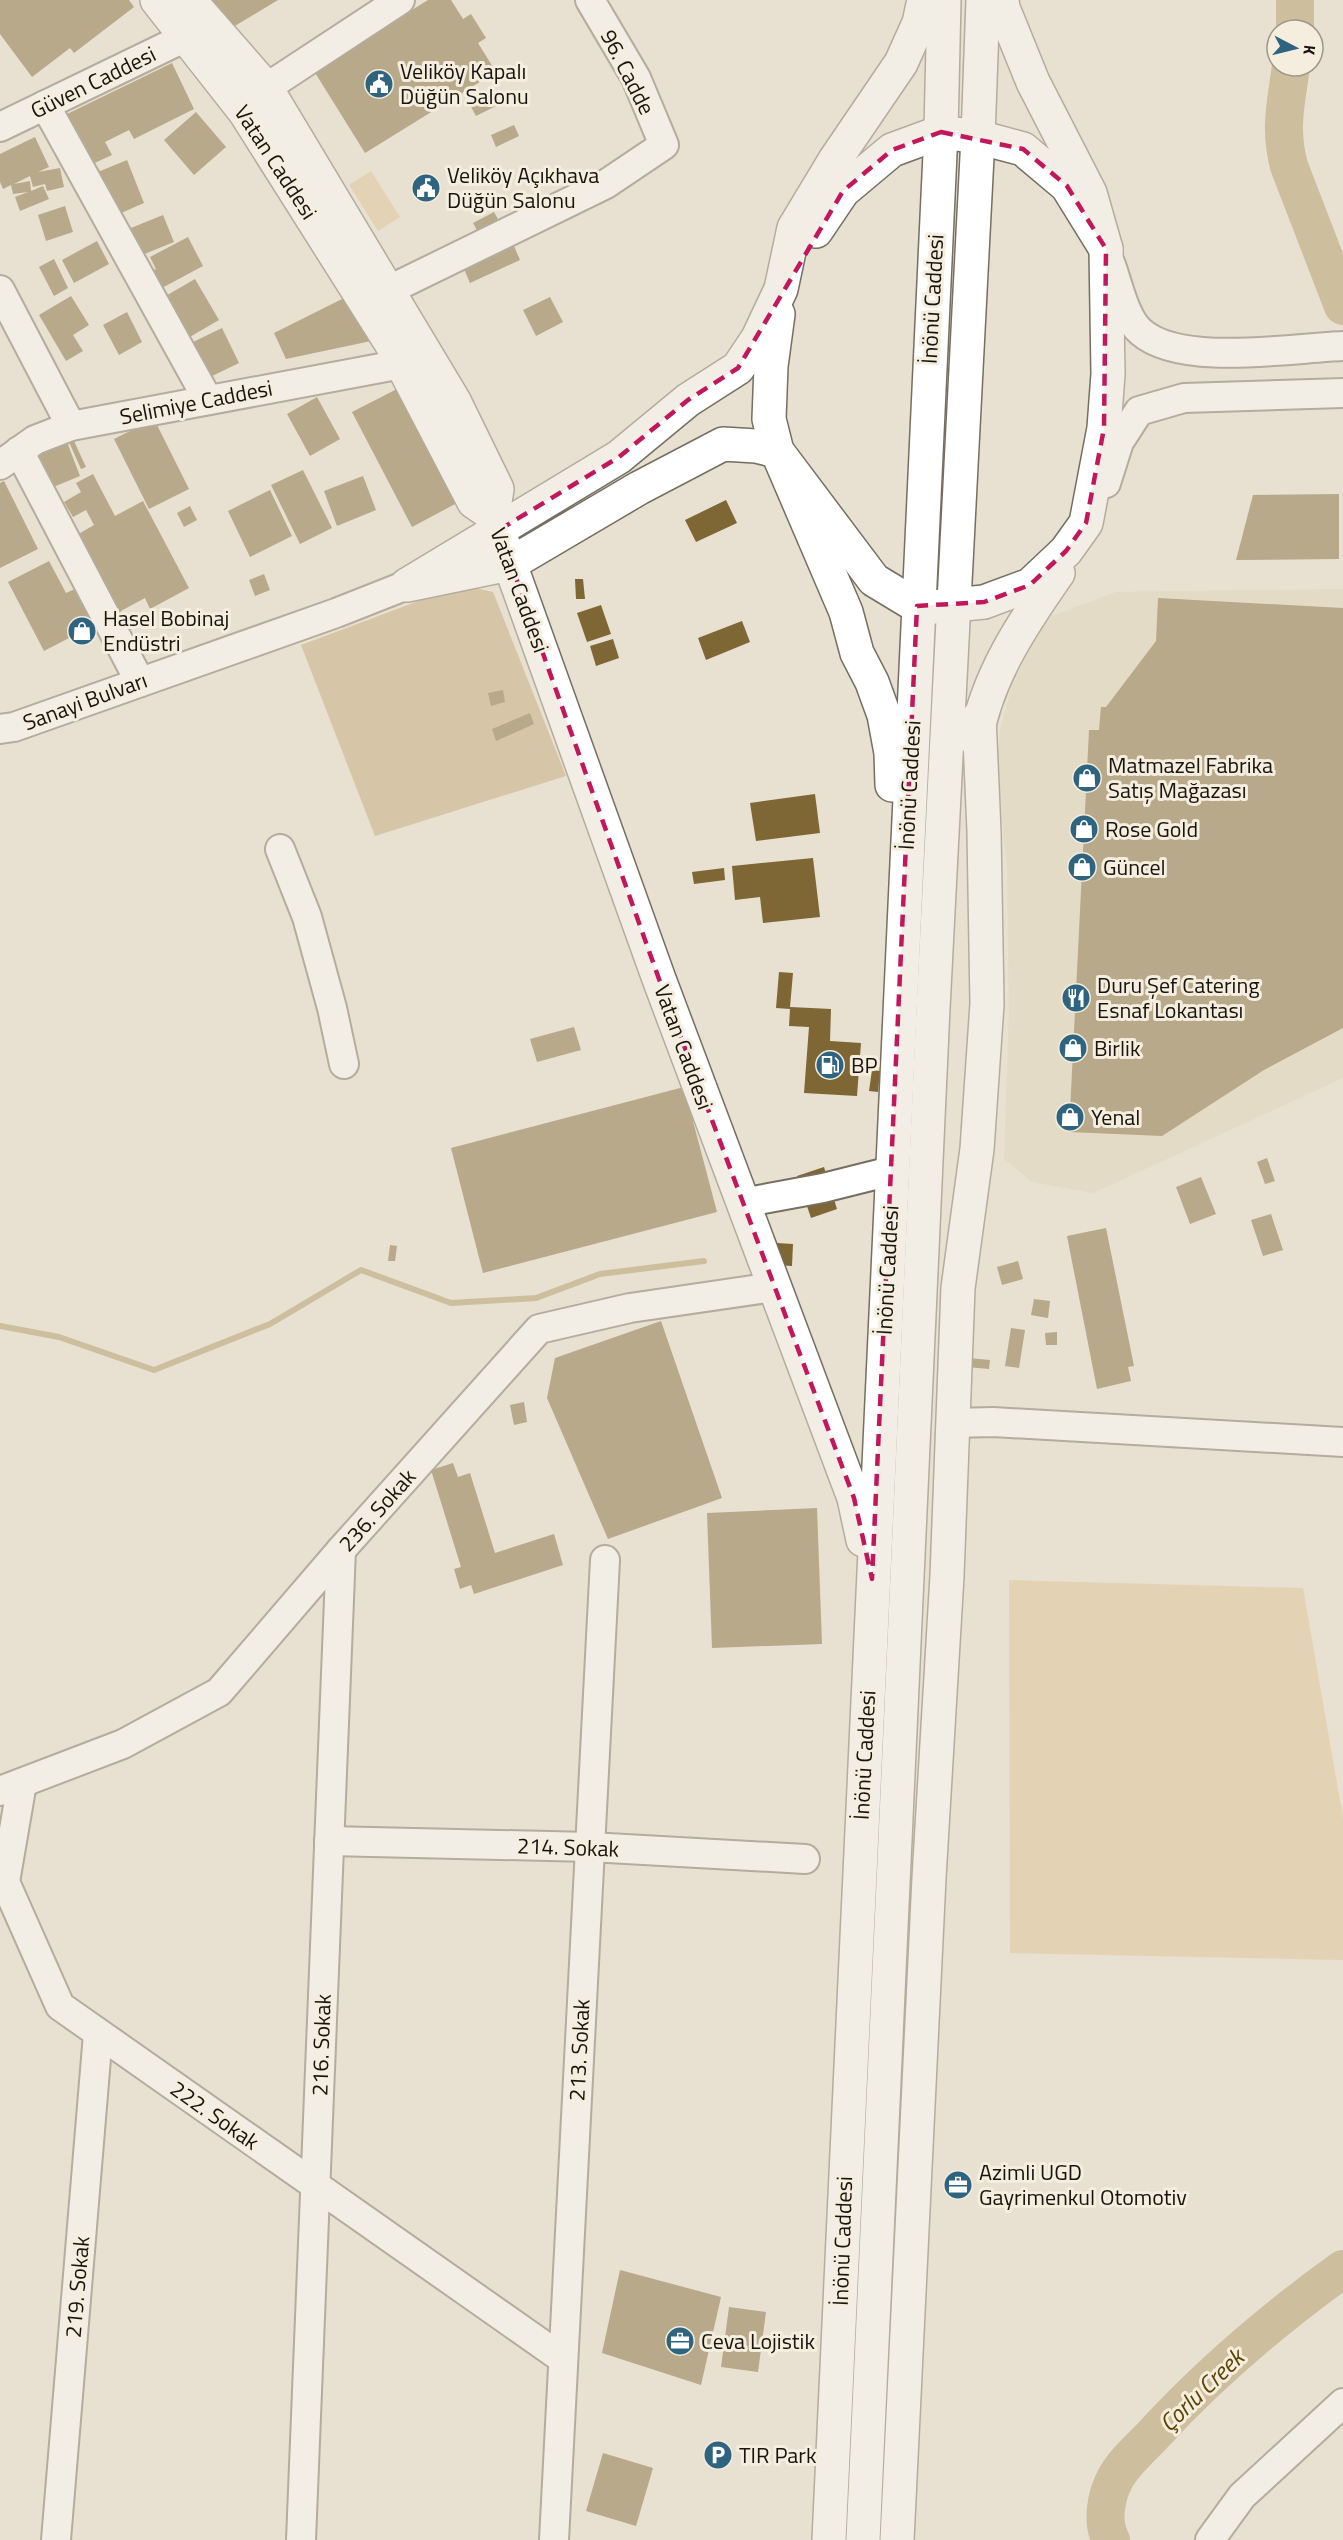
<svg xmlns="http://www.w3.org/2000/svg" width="1343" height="2540" font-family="'Titillium Web',sans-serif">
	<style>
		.built { fill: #dfd4bd }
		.green { fill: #ddc493 }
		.forest { fill: #c0a775 }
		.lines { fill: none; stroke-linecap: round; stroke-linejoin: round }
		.stream { stroke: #ad9463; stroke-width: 6 }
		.river { stroke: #ad9463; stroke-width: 38 }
		.building { fill: #7e6635 }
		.minor-casing { stroke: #756e61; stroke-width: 32 }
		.major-casing { stroke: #756e61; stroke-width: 36 }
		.minor { stroke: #fff; stroke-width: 28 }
		.major { stroke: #fff; stroke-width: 33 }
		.marked { fill: none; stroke: #c2185b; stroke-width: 4.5; stroke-dasharray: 12 8; stroke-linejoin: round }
		.labels { text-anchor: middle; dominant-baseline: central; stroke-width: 6; stroke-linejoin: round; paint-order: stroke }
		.poi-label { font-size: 22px; fill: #17140f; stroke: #f5eddd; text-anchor: start }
		.street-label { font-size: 22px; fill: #17140f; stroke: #f5eddd }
		.water-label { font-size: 24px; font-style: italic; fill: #5b4200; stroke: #f5eddd }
	</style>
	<rect width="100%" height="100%" fill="#e8e0d0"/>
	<path class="built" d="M 1343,589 L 1343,1078 L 1093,1193 L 1032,1182 L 1004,1159 L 1009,1015 L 1007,867 L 997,759 L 1001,726 L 1012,686 L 1044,619 L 1116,592 Z"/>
	<g class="green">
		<path d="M 371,171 L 400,217 L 378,231 L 349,185 Z"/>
		<path d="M 1009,1580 L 1303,1588 L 1343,1818 L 1343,1960 L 1010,1953 Z"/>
	</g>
	<path class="forest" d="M 461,585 L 493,592 L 566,776 L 375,836 L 301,645 Z"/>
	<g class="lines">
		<path class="stream" d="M 0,1326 L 59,1337 L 154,1370 L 270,1324 L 361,1270 L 451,1303 L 536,1298 L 600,1274 L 704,1261"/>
		<g class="river">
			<path d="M 1295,0 L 1295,30"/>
			<path d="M 1291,66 C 1286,104 1279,128 1289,166 L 1343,306"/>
			<path d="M 1111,2540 C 1101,2522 1106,2496 1115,2479 C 1124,2462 1141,2448 1154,2434 C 1211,2372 1275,2318 1343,2269"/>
		</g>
	</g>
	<g class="building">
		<path d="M 0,0 L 129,0 L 134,7 L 74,53 L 70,48 L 32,77 L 0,34 Z"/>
		<path d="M 211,0 L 278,0 L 228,30 Z"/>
		<path d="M 428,0 L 451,0 L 463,19 L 471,14 L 486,38 L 478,43 L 496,72 L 365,153 L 314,71 Z"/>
		<path d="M 172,63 L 194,109 L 134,139 L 129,130 L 105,142 L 112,155 L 88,166 L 63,116 Z"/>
		<path d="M 491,91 L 498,105 L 476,116 L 469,103 Z"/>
		<path d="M 196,112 L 226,147 L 194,175 L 164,140 Z"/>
		<path d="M 514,125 L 519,136 L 496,147 L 491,135 Z"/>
		<path d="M 35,137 L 49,167 L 38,172 L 60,168 L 64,187 L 47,191 L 45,184 L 33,187 L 30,176 L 14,184 L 30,181 L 31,191 L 43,186 L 49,199 L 20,211 L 15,197 L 28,192 L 13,194 L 11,185 L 3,189 L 0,182 L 0,154 Z"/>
		<path d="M 127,160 L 144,203 L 112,217 L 93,174 Z"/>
		<path d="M 65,206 L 73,232 L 46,241 L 38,215 Z"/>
		<path d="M 494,212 L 500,223 L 479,234 L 473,223 Z"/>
		<path d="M 163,215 L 174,242 L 137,257 L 126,230 Z"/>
		<path d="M 188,237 L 203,266 L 160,289 L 150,271 L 156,269 L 150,257 Z"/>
		<path d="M 97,241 L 109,264 L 74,283 L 62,260 Z"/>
		<path d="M 514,246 L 520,260 L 470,283 L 464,269 Z"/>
		<path d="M 54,259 L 68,288 L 54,296 L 39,267 Z"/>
		<path d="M 195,279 L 219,320 L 188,338 L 164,297 Z"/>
		<path d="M 71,296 L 89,325 L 73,335 L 83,351 L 66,361 L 39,315 Z"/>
		<path d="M 346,297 L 371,341 L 286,359 L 274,333 Z"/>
		<path d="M 550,297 L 563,322 L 536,336 L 523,310 Z"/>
		<path d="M 127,312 L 142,342 L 119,355 L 103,325 Z"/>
		<path d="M 222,328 L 239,363 L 208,378 L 191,343 Z"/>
		<path d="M 397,389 L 457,503 L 412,527 L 352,412 Z"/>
		<path d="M 317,397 L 340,439 L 310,456 L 287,414 Z"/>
		<path d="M 154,419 L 189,489 L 149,509 L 114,439 Z"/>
		<path d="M 73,439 L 86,467 L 81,469 L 69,442 Z"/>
		<path d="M 67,442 L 80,476 L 51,488 L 38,454 Z"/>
		<path d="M 303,470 L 332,528 L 300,544 L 271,485 Z"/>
		<path d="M 93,474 L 115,516 L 143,501 L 189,588 L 150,609 L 145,598 L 117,613 L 75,536 L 94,525 L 86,510 L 73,517 L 64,502 L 81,492 L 76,483 Z"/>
		<path d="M 363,476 L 376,510 L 337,526 L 324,491 Z"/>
		<path d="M 4,481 L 38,549 L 0,568 L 0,483 Z"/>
		<path d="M 270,490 L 292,536 L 250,557 L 228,511 Z"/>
		<path d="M 1339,494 L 1339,559 L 1236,560 L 1253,495 Z"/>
		<path d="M 726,500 L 737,523 L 696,542 L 685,520 Z"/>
		<path d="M 190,506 L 197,520 L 184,527 L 177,513 Z"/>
		<path d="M 49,561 L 66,593 L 75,589 L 94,625 L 44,651 L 8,582 Z"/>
		<path d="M 264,574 L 270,590 L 255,596 L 249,580 Z"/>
		<path d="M 575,579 L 583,579 L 585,599 L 576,599 Z"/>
		<path d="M 1158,598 L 1343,608 L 1343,1028 L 1264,1070 L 1162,1136 L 1069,1132 L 1089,730 L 1099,730 L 1101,707 L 1106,707 L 1156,641 Z"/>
		<path d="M 601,605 L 611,634 L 587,642 L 577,613 Z"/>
		<path d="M 742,621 L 750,642 L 706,660 L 698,638 Z"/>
		<path d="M 613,639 L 619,658 L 596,666 L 590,646 Z"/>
		<path d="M 503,690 L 505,702 L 491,706 L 488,693 Z"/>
		<path d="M 530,713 L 534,724 L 496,741 L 492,729 Z"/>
		<path d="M 815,794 L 820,833 L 756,841 L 750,803 Z"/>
		<path d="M 813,858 L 820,917 L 763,923 L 760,897 L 735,900 L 732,866 Z"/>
		<path d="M 724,868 L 725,880 L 694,884 L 692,872 Z"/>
		<path d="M 779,972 L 793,973 L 790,1007 L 831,1009 L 830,1041 L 861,1043 L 857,1096 L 804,1093 L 809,1027 L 789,1026 L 790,1009 L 776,1008 Z"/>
		<path d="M 574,1027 L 581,1050 L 537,1062 L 530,1039 Z"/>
		<path d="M 872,1070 L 880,1071 L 878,1092 L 869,1091 Z"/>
		<path d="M 684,1087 L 717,1212 L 483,1273 L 451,1148 Z"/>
		<path d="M 1267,1158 L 1275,1181 L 1265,1184 L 1257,1162 Z"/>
		<path d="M 824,1167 L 837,1209 L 811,1218 L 797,1176 Z"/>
		<path d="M 1201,1177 L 1216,1214 L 1190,1224 L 1176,1187 Z"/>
		<path d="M 1271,1214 L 1283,1250 L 1263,1256 L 1251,1220 Z"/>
		<path d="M 1106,1228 L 1134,1366 L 1128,1367 L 1131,1381 L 1097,1389 L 1067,1236 Z"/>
		<path d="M 777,1243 L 793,1244 L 792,1266 L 776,1265 Z"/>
		<path d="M 390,1245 L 397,1246 L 395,1261 L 388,1261 Z"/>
		<path d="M 1018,1261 L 1023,1279 L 1002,1285 L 997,1267 Z"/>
		<path d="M 1034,1299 L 1050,1301 L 1048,1318 L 1031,1315 Z"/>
		<path d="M 661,1321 L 722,1498 L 608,1539 L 547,1398 L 555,1358 Z"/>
		<path d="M 1011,1328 L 1025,1330 L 1019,1368 L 1005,1366 Z"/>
		<path d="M 1057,1332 L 1057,1345 L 1046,1345 L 1045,1333 Z"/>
		<path d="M 968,1358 L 990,1360 L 989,1369 L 967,1367 Z"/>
		<path d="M 524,1402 L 527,1422 L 514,1425 L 510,1405 Z"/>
		<path d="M 453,1463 L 458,1477 L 470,1473 L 495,1553 L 554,1534 L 563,1565 L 474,1594 L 471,1585 L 460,1589 L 454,1569 L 461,1567 L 431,1470 Z"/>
		<path d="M 817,1508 L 822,1644 L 712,1648 L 707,1513 Z"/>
		<path d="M 620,2270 L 721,2297 L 701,2385 L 602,2353 Z"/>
		<path d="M 729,2307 L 766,2312 L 758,2372 L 721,2367 Z"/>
		<path d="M 603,2453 L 653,2468 L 636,2526 L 586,2511 Z"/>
	</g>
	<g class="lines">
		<g class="minor-casing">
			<g id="minor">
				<path d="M 266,88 L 400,0"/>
				<path d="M 45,105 L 208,400"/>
				<path d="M 0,127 L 186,37"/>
				<path d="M 1111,265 C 1118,284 1125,319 1141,332 C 1181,367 1291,348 1343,346"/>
				<path d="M 0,290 L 71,426"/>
				<path d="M 389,290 L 606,184 L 664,145 L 636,78 L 590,0"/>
				<path d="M 19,451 L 140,682"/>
				<path d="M 0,465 L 35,440 L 71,426 L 402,364"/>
				<path d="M 1106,483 L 1119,442 L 1139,411 L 1184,398 L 1343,393"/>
				<path d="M 0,729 L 14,727 L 336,613 L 407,585"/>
				<path d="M 280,849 L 307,917 L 332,1008 L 344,1064"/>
				<path d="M 742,1203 L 823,1188 L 891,1171"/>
				<path d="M 953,1423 L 993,1422 L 1343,1442"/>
				<path d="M 22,1783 L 5,1882 L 60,2006 L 563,2359"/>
				<path d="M 0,1791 L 123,1744 L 219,1692 L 341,1550 L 539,1329 L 630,1308 L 774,1287"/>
				<path d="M 329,1841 L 590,1847 L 805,1859"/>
				<path d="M 56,2540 L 98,2034"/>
				<path d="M 301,2540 L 341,1550"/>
				<path d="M 554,2540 L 605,1560"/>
				<path d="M 1210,2540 L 1242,2496 L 1343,2403"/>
			</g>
		</g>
		<g class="major-casing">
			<g id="major">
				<path d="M 157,0 L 245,112 L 391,343 L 474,502 L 493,515"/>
				<path d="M 189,0 L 266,88 L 454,401 L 497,489 L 493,515 L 510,564 L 659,979 L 854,1498 L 863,1540"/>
				<path d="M 816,231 L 843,191 L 892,150 L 941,132 L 978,137 L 1023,149 L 1067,186 L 1106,249"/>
				<path d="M 778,314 L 771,366 L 769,419 L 777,451 L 874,580 L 917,606 L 933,607 L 984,602 L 1030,585 L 1066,551 L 1086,523 L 1104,428 L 1108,374 L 1106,249 L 1090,193 L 1033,82 L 1003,8 L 1002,0"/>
				<path d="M 976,740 C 986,678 1023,623 1058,573"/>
				<path d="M 892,785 L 891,753 L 884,715 L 872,682 L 857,653 L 846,612 L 777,451 L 756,446 L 723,444 L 639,488 L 510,564 L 407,585 L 619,457 L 688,400 L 738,368 L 758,338 L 781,289 L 794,228 L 835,160 L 901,63 L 919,23 L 924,0"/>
				<path d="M 829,2540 L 941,132 L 944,0"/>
				<path d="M 863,2540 L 933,1008 L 978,137 L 983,0"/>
				<path d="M 897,2540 L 929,1878 L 947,1576 L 958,1288 L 977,1149 L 987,1004 L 984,831 L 979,717"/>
			</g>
		</g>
		<use href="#minor" class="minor"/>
		<use href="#major" class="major"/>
	</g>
	<path d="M0 0H1343V2540H0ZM 941,132 L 1023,149 L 1067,186 L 1106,249 L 1104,428 L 1086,523 L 1066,551 L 1030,585 L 984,602 L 917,606 L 872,1579 L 854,1498 L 659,979 L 499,530 L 619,457 L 688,400 L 738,368 L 843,191 L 892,150 Z" fill="#e8e0d0" fill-opacity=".55" fill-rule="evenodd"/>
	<path class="marked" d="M 941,132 L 1023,149 L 1067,186 L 1106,249 L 1104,428 L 1086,523 L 1066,551 L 1030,585 L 984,602 L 917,606 L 872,1579 L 854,1498 L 659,979 L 499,530 L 619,457 L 688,400 L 738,368 L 843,191 L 892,150 Z"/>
	<defs>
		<g id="civic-disc" transform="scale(1.5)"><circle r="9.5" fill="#2f6480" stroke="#f5eddd"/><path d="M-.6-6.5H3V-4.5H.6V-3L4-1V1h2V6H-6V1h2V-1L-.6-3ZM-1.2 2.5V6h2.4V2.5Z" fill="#fff"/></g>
		<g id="shop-disc" transform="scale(1.5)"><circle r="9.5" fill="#2f6480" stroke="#f5eddd"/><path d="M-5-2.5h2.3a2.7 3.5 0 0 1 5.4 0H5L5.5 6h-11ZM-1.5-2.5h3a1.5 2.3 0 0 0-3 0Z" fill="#fff"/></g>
		<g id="restaurant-disc" transform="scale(1.5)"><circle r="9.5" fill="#2f6480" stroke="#f5eddd"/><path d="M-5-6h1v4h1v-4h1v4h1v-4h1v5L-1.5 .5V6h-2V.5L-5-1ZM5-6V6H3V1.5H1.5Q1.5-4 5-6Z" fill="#fff"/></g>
		<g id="fuel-disc" transform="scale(1.5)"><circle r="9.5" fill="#2f6480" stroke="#f5eddd"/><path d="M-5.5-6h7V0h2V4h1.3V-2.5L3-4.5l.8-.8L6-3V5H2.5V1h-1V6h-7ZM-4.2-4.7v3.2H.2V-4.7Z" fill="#fff"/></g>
		<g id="office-disc" transform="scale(1.5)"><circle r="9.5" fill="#2f6480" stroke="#f5eddd"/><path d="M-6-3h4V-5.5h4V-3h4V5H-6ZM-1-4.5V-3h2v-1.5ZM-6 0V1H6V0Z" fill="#fff"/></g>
		<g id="parking-disc" transform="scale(1.5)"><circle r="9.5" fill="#2f6480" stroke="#f5eddd"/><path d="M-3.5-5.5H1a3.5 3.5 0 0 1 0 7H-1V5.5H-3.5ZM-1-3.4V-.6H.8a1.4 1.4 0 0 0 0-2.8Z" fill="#fff"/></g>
	</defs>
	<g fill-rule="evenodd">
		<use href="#civic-disc" x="379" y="84"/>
		<use href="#civic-disc" x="426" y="188"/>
		<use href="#shop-disc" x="82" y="631"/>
		<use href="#shop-disc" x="1087" y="778"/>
		<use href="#shop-disc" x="1084" y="829"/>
		<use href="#shop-disc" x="1082" y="867"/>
		<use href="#restaurant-disc" x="1076" y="998"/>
		<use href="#shop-disc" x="1073" y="1048"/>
		<use href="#fuel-disc" x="830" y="1065"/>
		<use href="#shop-disc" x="1070" y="1117"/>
		<use href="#office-disc" x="958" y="2185"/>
		<use href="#office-disc" x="680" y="2341"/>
		<use href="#parking-disc" x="718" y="2455"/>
	</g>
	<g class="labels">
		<g class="poi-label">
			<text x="400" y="71">Veliköy Kapalı<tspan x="400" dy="25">Düğün Salonu</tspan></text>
			<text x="447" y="175">Veliköy Açıkhava<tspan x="447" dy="25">Düğün Salonu</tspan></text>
			<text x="103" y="618">Hasel Bobinaj<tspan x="103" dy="25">Endüstri</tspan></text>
			<text x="1108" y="765">Matmazel Fabrika<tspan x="1108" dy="25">Satış Mağazası</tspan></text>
			<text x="1105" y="829">Rose Gold</text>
			<text x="1103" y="867">Güncel</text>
			<text x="1097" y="985">Duru Şef Catering<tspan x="1097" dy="25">Esnaf Lokantası</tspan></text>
			<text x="1094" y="1048">Birlik</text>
			<text x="851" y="1065">BP</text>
			<text x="1091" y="1117">Yenal</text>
			<text x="979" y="2172">Azimli UGD<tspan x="979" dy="25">Gayrimenkul Otomotiv</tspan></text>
			<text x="701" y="2341">Ceva Lojistik</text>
			<text x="739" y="2455">TIR Park</text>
		</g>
		<g class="street-label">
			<text transform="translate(628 72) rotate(63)">96. Cadde</text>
			<text transform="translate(93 82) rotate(-26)">Güven Caddesi</text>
			<text transform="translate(276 162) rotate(57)">Vatan Caddesi</text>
			<text transform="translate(932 299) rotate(-87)">İnönü Caddesi</text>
			<text transform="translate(196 402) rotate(-11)">Selimiye Caddesi</text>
			<text transform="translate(520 590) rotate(70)">Vatan Caddesi</text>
			<text transform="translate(85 701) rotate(-20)">Sanayi Bulvarı</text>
			<text transform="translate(909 785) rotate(-87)">İnönü Caddesi</text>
			<text transform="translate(684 1047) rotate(70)">Vatan Caddesi</text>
			<text transform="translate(887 1270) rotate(-87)">İnönü Caddesi</text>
			<text transform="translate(377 1510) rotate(-48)">236. Sokak</text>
			<text transform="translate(864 1755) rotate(-87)">İnönü Caddesi</text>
			<text transform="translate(568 1847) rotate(2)">214. Sokak</text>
			<text transform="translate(321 2045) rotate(-88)">216. Sokak</text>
			<text transform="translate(579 2050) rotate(-87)">213. Sokak</text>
			<text transform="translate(215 2115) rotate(35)">222. Sokak</text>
			<text transform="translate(842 2241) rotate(-88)">İnönü Caddesi</text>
			<text transform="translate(77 2287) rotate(-85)">219. Sokak</text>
		</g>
		<g class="water-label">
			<text transform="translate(1201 2390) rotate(-44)">Çorlu Creek</text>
		</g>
	</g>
	<g transform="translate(1295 48) rotate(97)"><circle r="28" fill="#f5eddd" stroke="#9c968b" stroke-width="1.5"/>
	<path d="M0-4.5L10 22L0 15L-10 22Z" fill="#2f6480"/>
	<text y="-9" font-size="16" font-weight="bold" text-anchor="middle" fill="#17140f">K</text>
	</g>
</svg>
